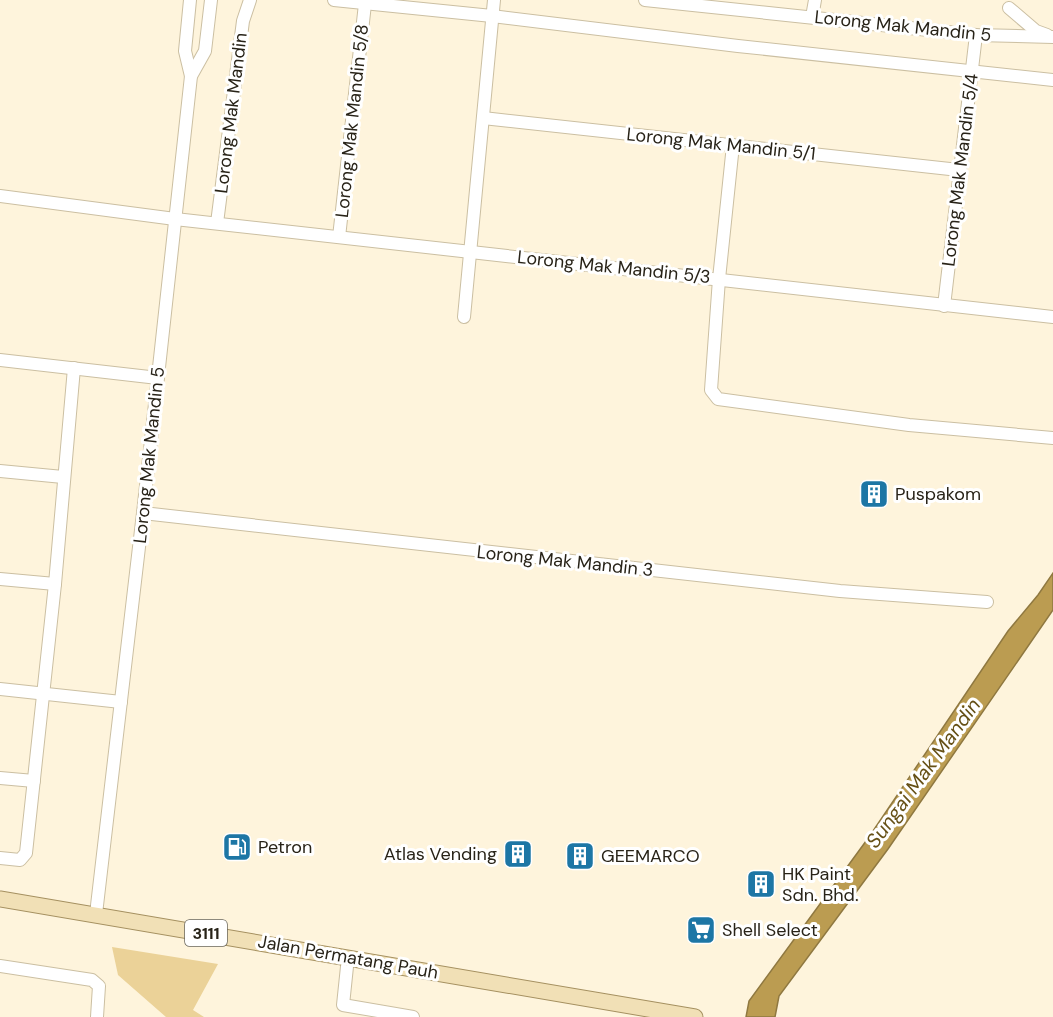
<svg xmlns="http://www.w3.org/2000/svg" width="1053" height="1017" font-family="'DM Sans',sans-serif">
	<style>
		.green { fill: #ebd298 }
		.water { fill: #bb9c51; stroke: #8f7840; stroke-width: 1.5 }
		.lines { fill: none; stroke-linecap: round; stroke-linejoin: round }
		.minor-casing { stroke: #cbbfa2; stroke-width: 14 }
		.major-casing { stroke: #a59060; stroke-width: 17 }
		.minor { stroke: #fff; stroke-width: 12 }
		.major { stroke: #f1e0b6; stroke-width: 15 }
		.labels { text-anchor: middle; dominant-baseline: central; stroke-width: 6; stroke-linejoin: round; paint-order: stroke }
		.shield { fill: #fff; stroke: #68655d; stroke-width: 1.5 }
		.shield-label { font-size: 16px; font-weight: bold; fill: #282318 }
		.street-label { font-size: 18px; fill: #282318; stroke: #fff }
		.poi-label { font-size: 18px; fill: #282318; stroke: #fff; text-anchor: start }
		.water-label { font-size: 20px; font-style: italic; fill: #665016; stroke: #fff }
	</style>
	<rect width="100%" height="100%" fill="#fef4dc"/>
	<path class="green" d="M 112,947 L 218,964 L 193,1010 L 204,1017 L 166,1017 L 118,975 Z"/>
	<path class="water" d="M 1053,573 L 1053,610 L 888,849 L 779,996 L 775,1017 L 746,1017 L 749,1001 L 869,837 L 1008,631 L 1038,595 Z"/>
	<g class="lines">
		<g class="minor-casing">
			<g id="minor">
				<path d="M 190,0 L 185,51 L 191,76"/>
				<path d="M 334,0 L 492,16 L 738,46 L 1053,80"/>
				<path d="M 645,0 L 976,35 L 1053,37"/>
				<path d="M 1009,8 L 1036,31 L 1047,35"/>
				<path d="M 812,17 L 815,0"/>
				<path d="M 483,118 L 959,170"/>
				<path d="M 733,145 L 719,279 L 711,390 L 718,399 L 909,425 L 1053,438"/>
				<path d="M 0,196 L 175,219 L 1053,317"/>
				<path d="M 217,223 L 243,21 L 250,0"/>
				<path d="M 339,237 L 365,4"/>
				<path d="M 944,306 L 976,35"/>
				<path d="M 464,317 L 494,0"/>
				<path d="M 0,360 L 158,378"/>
				<path d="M 0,471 L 63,477"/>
				<path d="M 143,513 L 840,591 L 987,602"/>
				<path d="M 0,579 L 55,584"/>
				<path d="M 0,689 L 121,702"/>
				<path d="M 0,778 L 34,781"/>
				<path d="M 0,858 L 20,860 L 26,853 L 55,584 L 74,368"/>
				<path d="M 96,914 L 143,513 L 191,76 L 205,51 L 211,0"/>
				<path d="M 348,957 L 343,1005 L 413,1017"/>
				<path d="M 0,966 L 92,980 L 99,986 L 97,1017"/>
			</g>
		</g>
		<g class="major-casing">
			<path id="major" d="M 0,899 L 695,1017"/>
		</g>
		<use href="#minor" class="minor"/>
		<use href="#major" class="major"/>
	</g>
	<defs>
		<g id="building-square" transform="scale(1.5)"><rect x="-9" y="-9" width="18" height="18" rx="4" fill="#1d76a5" stroke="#fff"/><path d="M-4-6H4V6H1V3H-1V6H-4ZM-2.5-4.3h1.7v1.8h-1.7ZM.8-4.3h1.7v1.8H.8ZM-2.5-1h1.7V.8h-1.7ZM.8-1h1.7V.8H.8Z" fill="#fff"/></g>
		<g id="fuel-square" transform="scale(1.5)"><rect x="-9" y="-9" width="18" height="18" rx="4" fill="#1d76a5" stroke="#fff"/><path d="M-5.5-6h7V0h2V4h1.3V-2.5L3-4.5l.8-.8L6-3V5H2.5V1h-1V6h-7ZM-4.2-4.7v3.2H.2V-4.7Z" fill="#fff"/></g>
		<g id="supermarket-square" transform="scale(1.5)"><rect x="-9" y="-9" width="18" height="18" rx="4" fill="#1d76a5" stroke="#fff"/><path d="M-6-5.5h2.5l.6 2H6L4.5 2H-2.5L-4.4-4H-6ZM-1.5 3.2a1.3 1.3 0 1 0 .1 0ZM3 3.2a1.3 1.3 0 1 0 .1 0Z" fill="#fff"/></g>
	</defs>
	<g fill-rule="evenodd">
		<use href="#building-square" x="874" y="494"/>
		<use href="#fuel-square" x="237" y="847"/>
		<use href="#building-square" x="518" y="854"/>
		<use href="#building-square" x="580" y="856"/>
		<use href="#building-square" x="761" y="884"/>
		<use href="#supermarket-square" x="701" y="930"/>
	</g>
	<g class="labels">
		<rect class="shield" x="185" y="920" width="42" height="26" rx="4.5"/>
		<g class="shield-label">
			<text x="206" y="933">3111</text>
		</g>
		<g class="street-label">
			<text transform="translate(903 26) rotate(6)">Lorong Mak Mandin 5</text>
			<text transform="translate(231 113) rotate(-83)">Lorong Mak Mandin</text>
			<text transform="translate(352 121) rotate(-84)">Lorong Mak Mandin 5/8</text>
			<text transform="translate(721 144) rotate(6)">Lorong Mak Mandin 5/1</text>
			<text transform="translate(960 170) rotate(-83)">Lorong Mak Mandin 5/4</text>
			<text transform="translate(614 267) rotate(6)">Lorong Mak Mandin 5/3</text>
			<text transform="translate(149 455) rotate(-84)">Lorong Mak Mandin 5</text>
			<text transform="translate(565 561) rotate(6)">Lorong Mak Mandin 3</text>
			<text transform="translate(348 957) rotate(10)">Jalan Permatang Pauh</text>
		</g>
		<g class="poi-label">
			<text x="895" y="494">Puspakom</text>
			<text x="258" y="847">Petron</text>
			<text x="497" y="854" text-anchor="end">Atlas Vending</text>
			<text x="601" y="856">GEEMARCO</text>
			<text x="782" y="874">HK Paint<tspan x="782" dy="21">Sdn. Bhd.</tspan></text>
			<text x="722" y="930">Shell Select</text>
		</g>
		<g class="water-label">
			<text transform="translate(923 773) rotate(-54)">Sungai Mak Mandin</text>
		</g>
	</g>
</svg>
